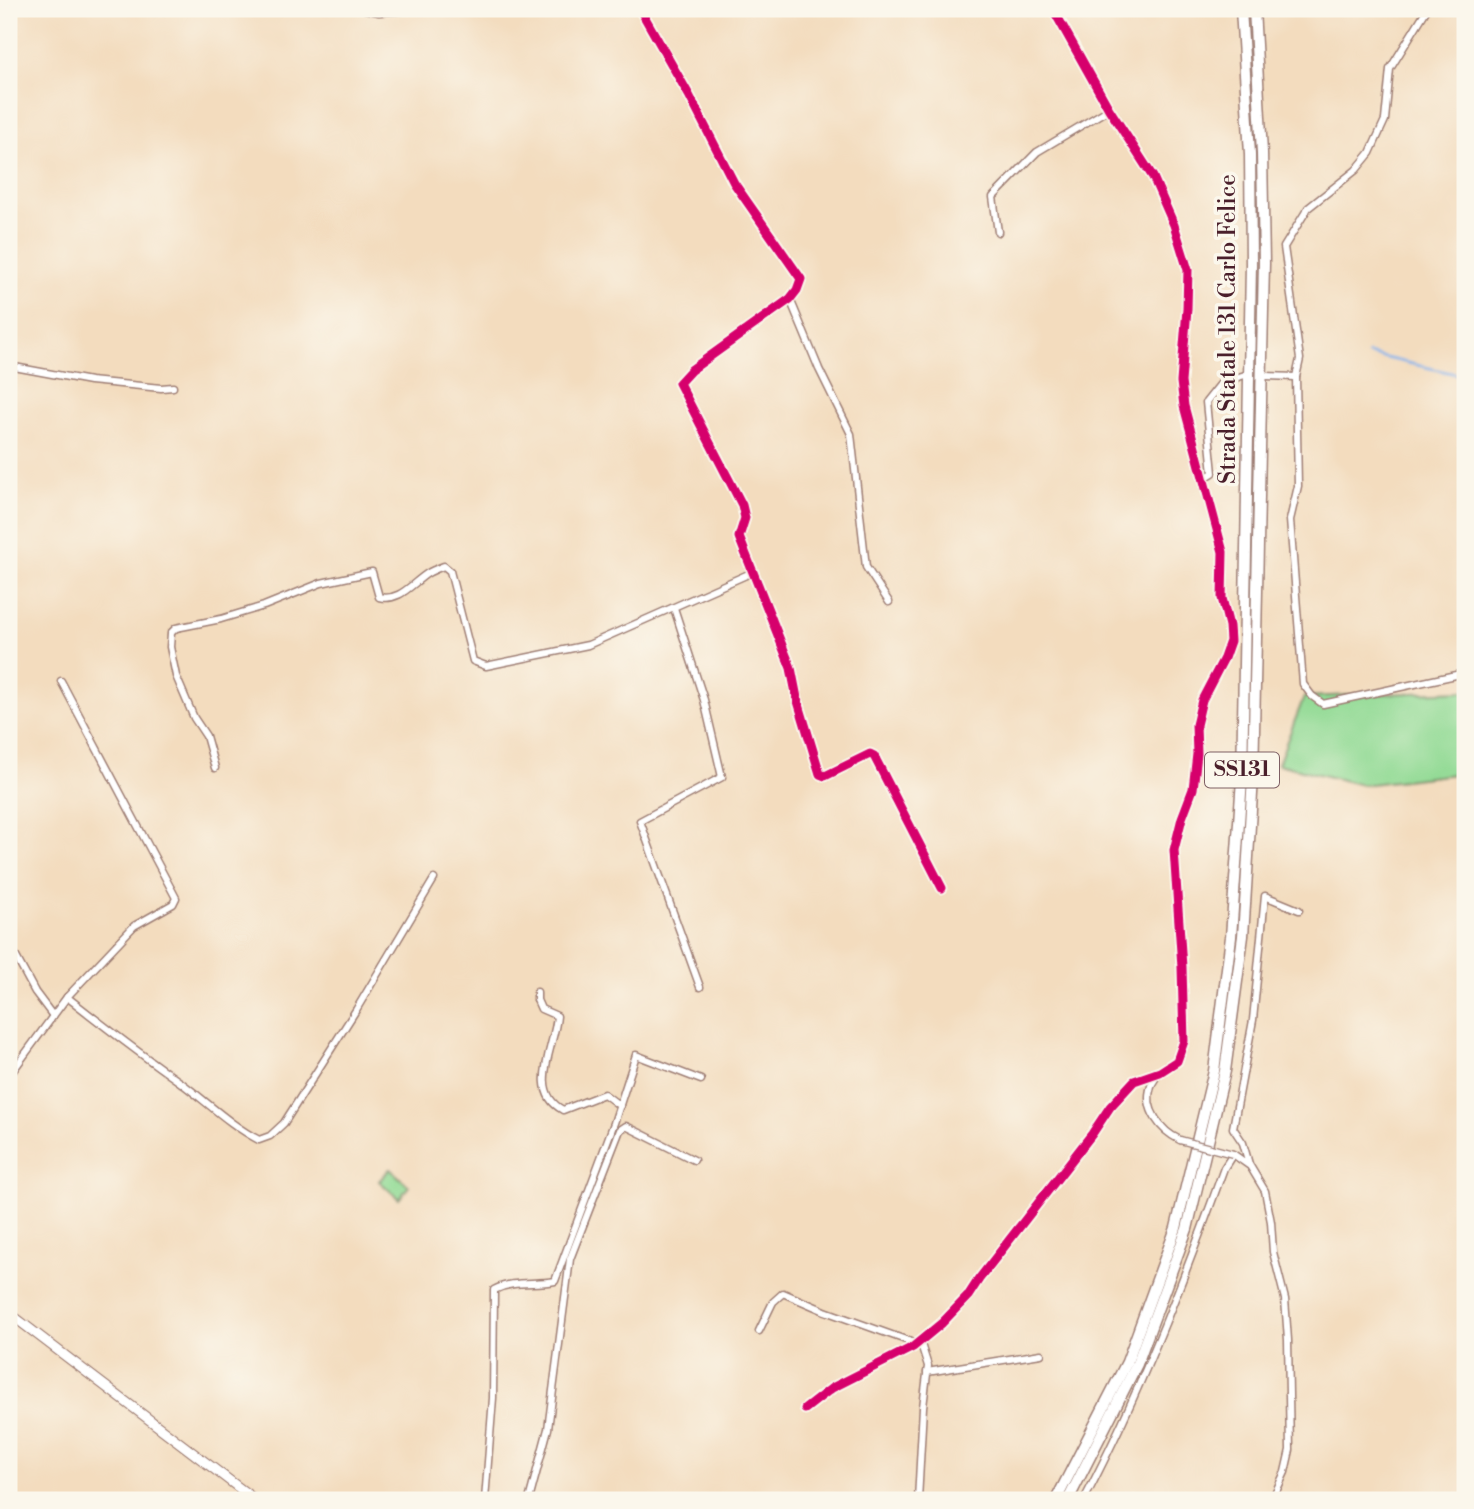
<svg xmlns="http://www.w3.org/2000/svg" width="1474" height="1509" font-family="'Libre Bodoni',serif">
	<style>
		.green { fill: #92da94; stroke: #6e7c60; stroke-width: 2 }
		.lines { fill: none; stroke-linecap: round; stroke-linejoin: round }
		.stream { stroke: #80b1eb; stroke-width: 2.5 }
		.street-casing { stroke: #9e7e74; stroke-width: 9 }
		.secondary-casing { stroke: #9e7e74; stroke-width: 11 }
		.highway-casing { stroke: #9e7e74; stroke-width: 13 }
		.street { stroke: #fff; stroke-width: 6 }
		.secondary { stroke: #fff; stroke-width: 9 }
		.highway { stroke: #fff; stroke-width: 10 }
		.street-bridge-casing { stroke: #9e7e74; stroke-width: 9; stroke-linecap: butt }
		.street-bridge { stroke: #fff; stroke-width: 6 }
		.cycleway-casing { stroke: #fbf7ec; stroke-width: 13 }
		.cycleway { stroke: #d6006c; stroke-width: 9 }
		.labels { text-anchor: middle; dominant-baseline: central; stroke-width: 7; stroke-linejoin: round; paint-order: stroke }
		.shield { fill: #fbf7ec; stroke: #7f6065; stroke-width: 2 }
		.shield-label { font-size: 21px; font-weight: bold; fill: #4a1f2b }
		.street-label { font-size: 23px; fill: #4a1f2b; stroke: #fbf7ec }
	</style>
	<rect width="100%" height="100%" fill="#fbf7ec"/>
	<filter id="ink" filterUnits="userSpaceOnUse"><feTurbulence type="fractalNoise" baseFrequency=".0143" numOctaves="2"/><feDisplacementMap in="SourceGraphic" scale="14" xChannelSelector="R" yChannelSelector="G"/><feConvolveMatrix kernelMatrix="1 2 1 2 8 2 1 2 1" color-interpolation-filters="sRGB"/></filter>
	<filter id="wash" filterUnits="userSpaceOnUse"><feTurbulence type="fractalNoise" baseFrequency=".00686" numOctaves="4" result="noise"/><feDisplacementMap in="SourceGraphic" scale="28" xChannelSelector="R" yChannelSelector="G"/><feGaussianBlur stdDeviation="1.57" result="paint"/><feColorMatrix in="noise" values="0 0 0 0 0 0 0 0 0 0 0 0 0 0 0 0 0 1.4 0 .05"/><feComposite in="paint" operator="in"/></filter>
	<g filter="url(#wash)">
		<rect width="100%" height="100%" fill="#f3dcbe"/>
		<g class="green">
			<path d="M 1465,691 L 1465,784 L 1455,774 L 1362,785 L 1278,764 L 1304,697 Z"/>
			<path d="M 390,1169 L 409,1186 L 399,1199 L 379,1181 Z"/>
		</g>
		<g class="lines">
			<path class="stream" d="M 1368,354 L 1465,376"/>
		</g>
	</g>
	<g filter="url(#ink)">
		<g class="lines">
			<g class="street-casing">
				<g id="street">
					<path d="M 365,9 L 379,12 L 428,9"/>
					<path d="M 640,9 L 689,95 L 734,183 L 801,279 L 797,290 L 790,299 L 691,370 L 679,383 L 742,505 L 745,518 L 739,537 L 791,668 L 797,698 L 820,774 L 825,776 L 870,754 L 874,756 L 942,888"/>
					<path d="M 1460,9 L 1465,12"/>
					<path d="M 998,232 L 993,197 L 1037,152 L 1109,109"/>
					<path d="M 790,299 L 819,369 L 851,434 L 866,567 L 889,602"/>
					<path d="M 9,366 L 90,381 L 161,388 L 173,387"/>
					<path d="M 1266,376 L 1296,377 L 1300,359 L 1284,247 L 1308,208 L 1356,170 L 1370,153 L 1385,120 L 1390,69 L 1427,9"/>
					<path d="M 1296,377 L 1298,486 L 1290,520 L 1303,684 L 1312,696 L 1323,704 L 1465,673"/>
					<path d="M 1203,479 L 1213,473 L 1206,402 L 1222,382 L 1245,375"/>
					<path d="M 674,608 L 704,700 L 722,777 L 640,821 L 700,987"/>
					<path d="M 61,681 L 176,898 L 173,904 L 134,926 L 67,997"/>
					<path d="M 215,768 L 206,736 L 194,718 L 176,676 L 170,647 L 171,633 L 176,628 L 221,619 L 264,606 L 321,583 L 372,572 L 379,597 C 400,602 412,583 428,573 C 433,570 439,568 444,566 L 450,571 L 473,661 L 486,666 L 588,645 L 753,572"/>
					<path d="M 9,944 L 35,992 L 53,1016"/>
					<path d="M 537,992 L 537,1000 L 541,1009 L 557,1016 C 555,1046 527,1091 563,1110 L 604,1094 L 620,1106"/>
					<path d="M 1160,1072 C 1157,1076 1153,1081 1151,1086 C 1143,1109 1161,1131 1180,1140"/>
					<path d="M 9,1076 L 67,997 C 104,1026 141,1055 180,1082 C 206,1101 230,1125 259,1140 L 270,1136 L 284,1123 L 356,1010 L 434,879"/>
					<path d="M 1249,1164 L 1243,1143 L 1233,1128 L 1253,1020 L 1265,896 L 1299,910"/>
					<path d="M 759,1331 L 773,1302 L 783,1293 L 825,1311 L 917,1344"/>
					<path d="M 927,1372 L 1041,1354"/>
					<path d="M 805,1409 L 832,1388 L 913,1347 L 942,1323 L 968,1296 L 979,1279 L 1092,1134 L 1110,1107 L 1134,1081 L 1160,1072 L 1177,1061 L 1184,1041 L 1182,967 L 1174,850 L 1182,818 L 1193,789 L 1197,754 L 1196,725 L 1202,700 L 1224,658 L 1230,641 L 1229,626 L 1222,598 L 1223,552 L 1184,406 L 1181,382 L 1187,309 L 1188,270 L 1174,225 L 1153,177 L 1109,109 L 1053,9"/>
					<path d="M 485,1500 L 493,1398 L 494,1290 C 513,1280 534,1285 555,1281 L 614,1123 L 636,1055 L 701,1080"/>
					<path d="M 529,1500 L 548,1429 L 570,1259 L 620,1130 L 626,1126 L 694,1160"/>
					<path d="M 918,1500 L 923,1407 L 928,1366 L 920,1341"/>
					<path d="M 1084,1500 C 1140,1393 1183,1282 1224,1168 L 1233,1154 L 1250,1166 L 1265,1191 L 1271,1222 L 1273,1252 L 1285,1299 L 1288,1340 L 1290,1450 L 1285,1472 L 1272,1500"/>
				</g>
			</g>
			<g class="secondary-casing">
				<path id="secondary" d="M 9,1313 L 255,1500"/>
			</g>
			<g class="highway-casing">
				<g id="highway">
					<path d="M 1056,1500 L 1127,1362 L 1176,1228 L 1214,1071 L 1231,937 L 1242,779 L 1251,264 L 1250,154 L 1241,9"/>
					<path d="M 1068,1500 L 1137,1364 L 1187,1229 L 1225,1071 L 1243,936 L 1253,778 L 1264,263 L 1262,153 L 1254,9"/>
				</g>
			</g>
			<use href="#street" class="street"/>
			<use href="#secondary" class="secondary"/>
			<use href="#highway" class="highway"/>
			<g class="street-bridge-casing">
				<path id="street-bridge" d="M 1180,1140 L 1233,1154"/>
			</g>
			<use href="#street-bridge" class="street-bridge"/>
			<g class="cycleway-casing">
				<g id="cycleway">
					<path d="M 640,9 L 689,95 L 734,183 L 801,279 L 797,290 L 790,299 L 691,370 L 679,383 L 742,505 L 745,518 L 739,537 L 791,668 L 797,698 L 820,774 L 825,776 L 870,754 L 874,756 L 942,888"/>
					<path d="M 805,1409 L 832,1388 L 913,1347 L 942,1323 L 968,1296 L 979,1279 L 1092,1134 L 1110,1107 L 1134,1081 L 1160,1072 L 1177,1061 L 1184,1041 L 1182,967 L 1174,850 L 1182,818 L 1193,789 L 1197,754 L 1196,725 L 1202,700 L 1224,658 L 1230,641 L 1229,626 L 1222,598 L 1223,552 L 1184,406 L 1181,382 L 1187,309 L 1188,270 L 1174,225 L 1153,177 L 1109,109 L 1053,9"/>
				</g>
			</g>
			<use href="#cycleway" class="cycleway"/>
		</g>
	</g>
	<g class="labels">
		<rect class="shield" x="1205" y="752.5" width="74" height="35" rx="5"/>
		<g class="shield-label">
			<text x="1242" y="770">SS131</text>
		</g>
		<g class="street-label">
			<text transform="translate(1228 329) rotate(-90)">Strada Statale 131 Carlo Felice</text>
		</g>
	</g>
	<rect width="1474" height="1509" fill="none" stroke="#fbf7ec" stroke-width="35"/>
</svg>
